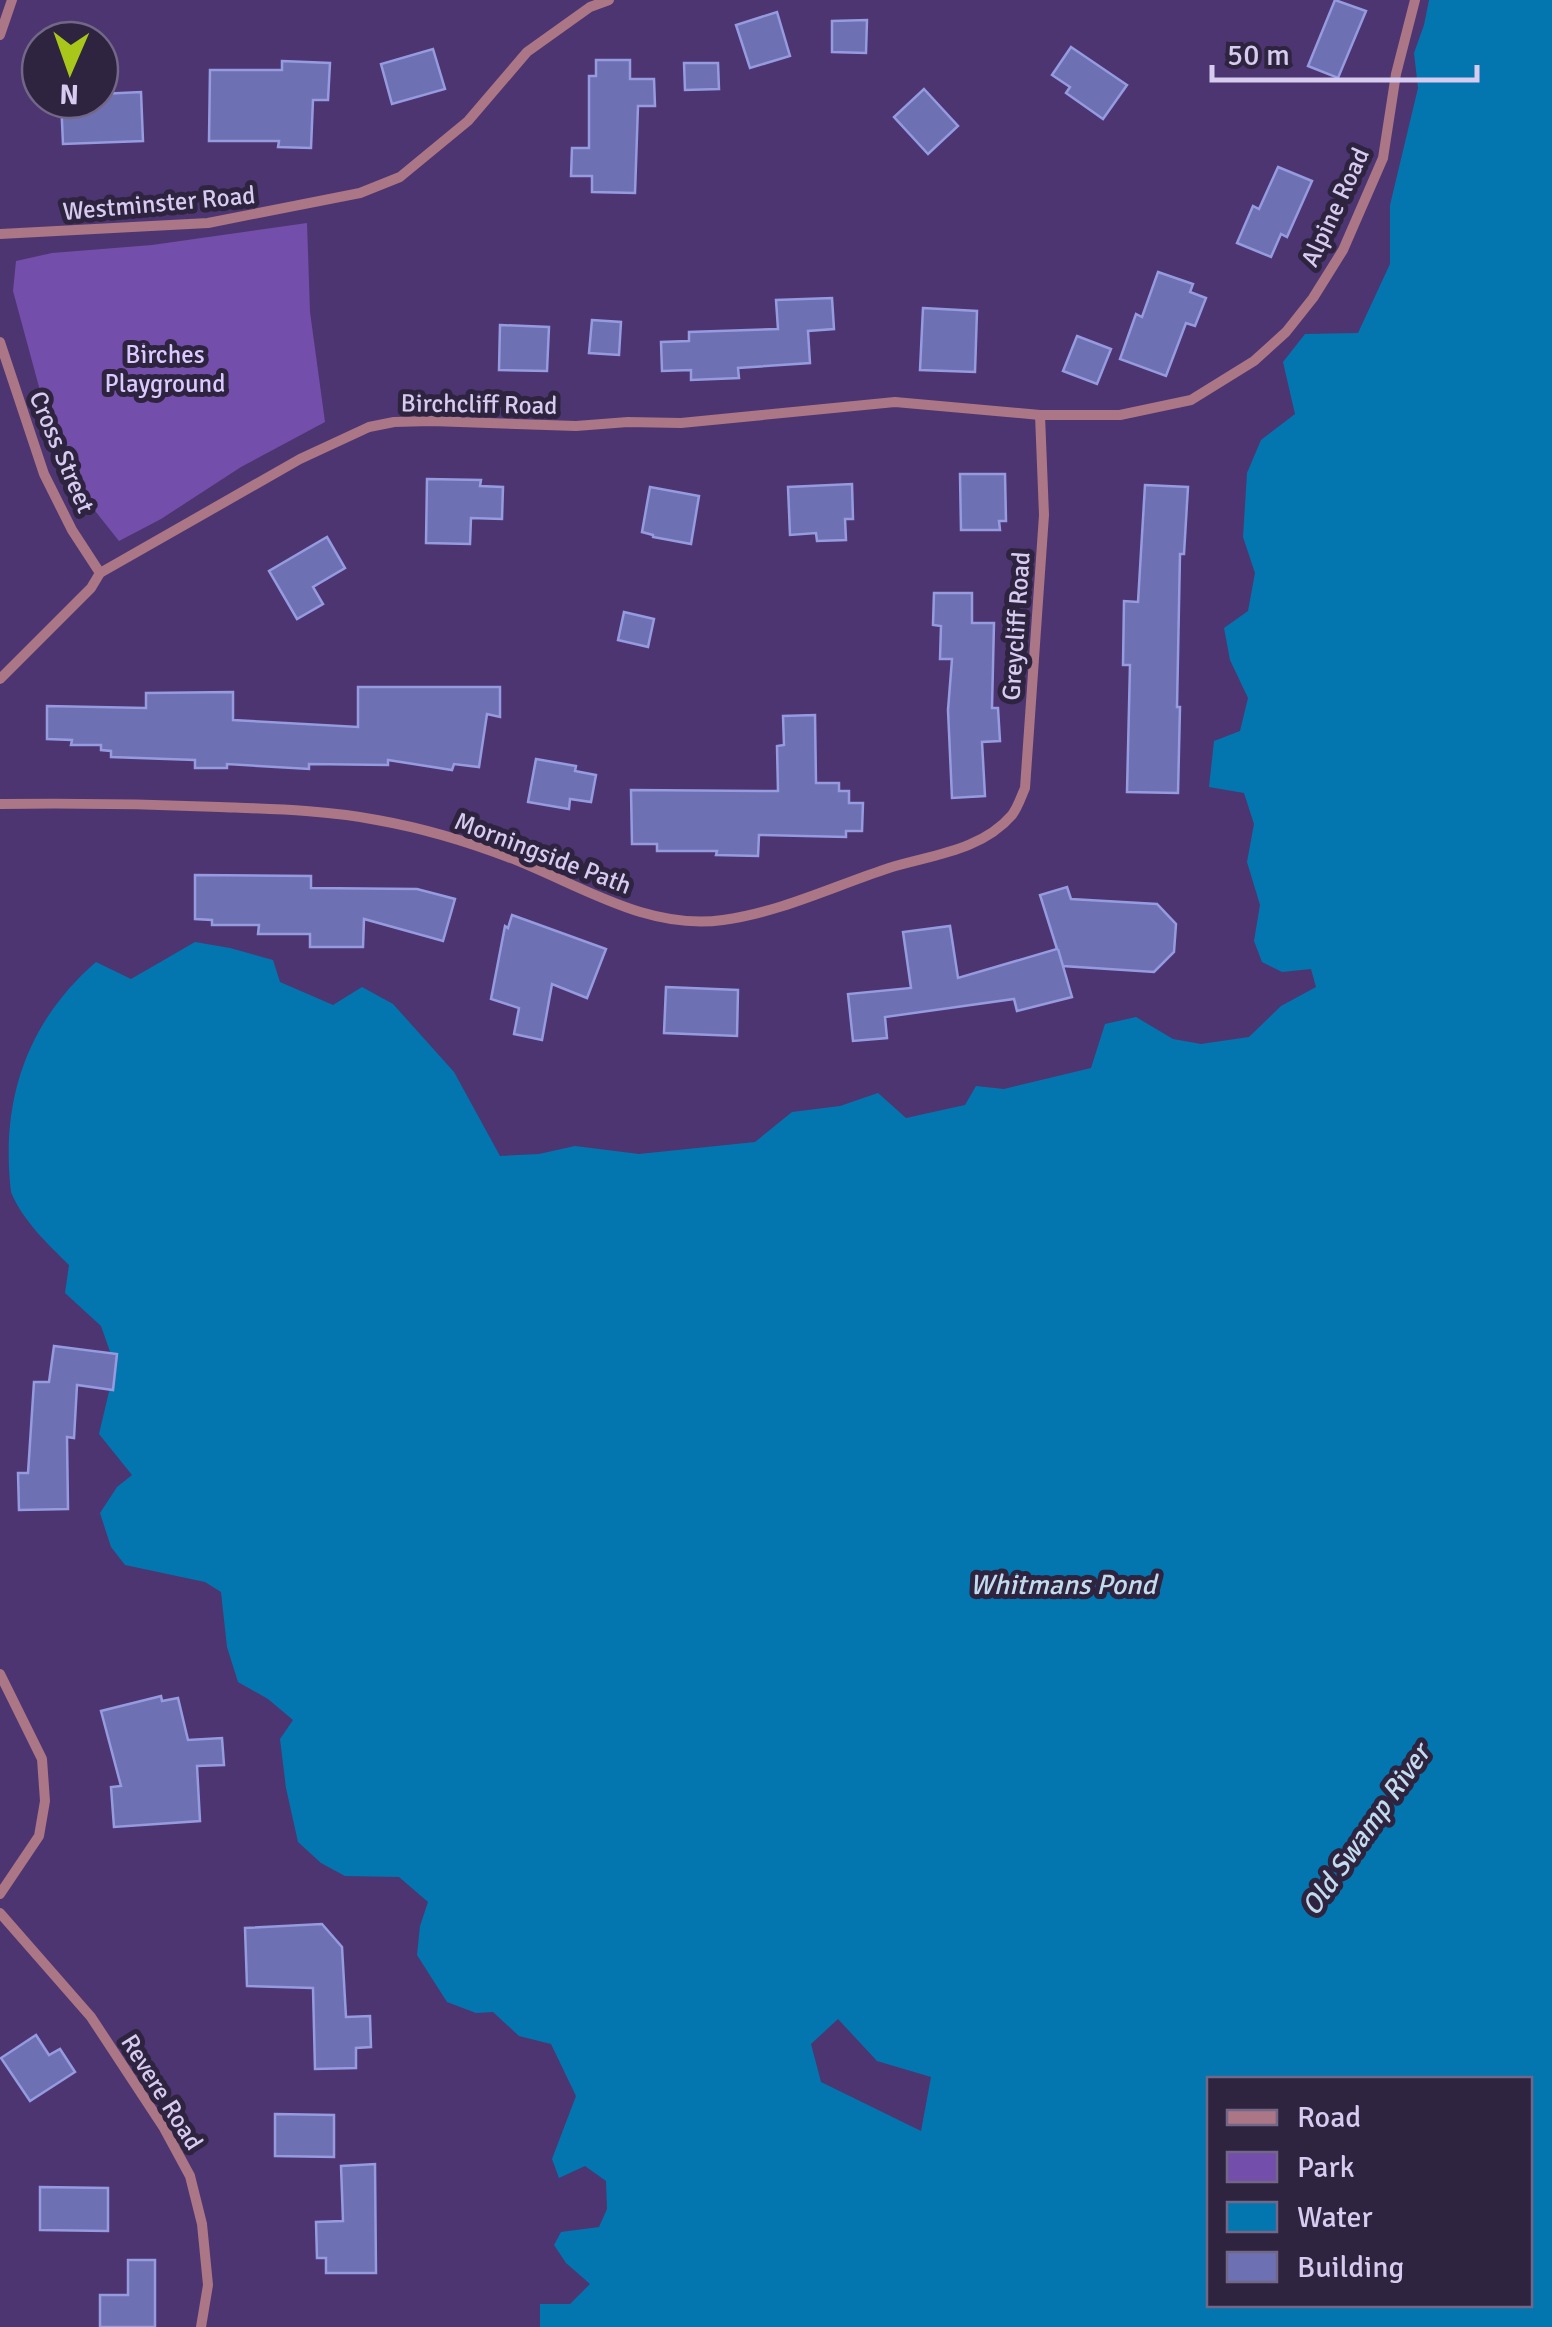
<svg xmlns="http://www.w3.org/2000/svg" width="1552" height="2327" font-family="Signika,sans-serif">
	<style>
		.green { fill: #744eab }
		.water { fill: #0376af; fill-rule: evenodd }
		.building { fill: #6d70b2; stroke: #969be0; stroke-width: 2.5 }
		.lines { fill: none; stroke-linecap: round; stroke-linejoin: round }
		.minor { stroke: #ab7685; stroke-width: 10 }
		.labels { text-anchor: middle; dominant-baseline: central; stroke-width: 10; stroke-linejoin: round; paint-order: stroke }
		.street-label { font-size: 25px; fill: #d7cbef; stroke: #2e2440 }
		.park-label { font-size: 25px; fill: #dbcafe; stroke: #2e2440 }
		.water-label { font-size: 28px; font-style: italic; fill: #c2dbed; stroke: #2e2440 }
	</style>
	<rect width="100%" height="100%" fill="#4d3571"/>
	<path class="green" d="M 307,223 L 310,312 L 325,422 L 241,467 L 161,519 L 119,541 L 88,502 L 48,420 L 13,291 L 16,261 L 52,253 L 152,245 Z"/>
	<path class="water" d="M 1429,0 L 1552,0 L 1552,2327 L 540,2327 L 540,2304 L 570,2304 L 590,2284 L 566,2263 L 554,2245 L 561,2232 L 599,2227 L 607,2209 L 606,2181 L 585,2166 L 559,2178 L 552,2159 L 576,2096 L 551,2044 L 519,2036 L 493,2012 L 476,2013 L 447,2002 L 417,1955 L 420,1926 L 428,1902 L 399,1877 L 345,1876 L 321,1863 L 298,1842 L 286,1788 L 280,1739 L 293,1720 L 268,1699 L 238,1682 L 227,1647 L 221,1592 L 205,1582 L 125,1565 L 111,1547 L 100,1513 L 117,1487 L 132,1475 L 99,1434 L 115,1366 L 101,1326 L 65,1293 L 69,1265 C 48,1244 22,1220 11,1192 C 0,1099 28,1021 96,962 L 131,979 L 195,942 L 230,948 L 273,960 L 280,982 L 333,1005 L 362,987 L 393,1004 L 454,1072 L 500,1156 L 539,1154 L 575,1146 L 639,1154 L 755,1142 L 792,1112 L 840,1106 L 878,1093 L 906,1118 L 965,1105 L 976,1086 L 1004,1089 L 1091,1068 L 1105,1024 L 1136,1017 L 1173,1039 L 1201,1044 L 1249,1037 L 1281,1006 L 1316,987 L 1311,969 L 1282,972 L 1262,962 L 1254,941 L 1260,905 L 1247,862 L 1254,824 L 1244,793 L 1209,787 L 1214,741 L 1240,731 L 1248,698 L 1230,660 L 1224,628 L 1248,611 L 1255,573 L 1243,537 L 1247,473 L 1261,440 L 1295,414 L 1283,362 L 1305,334 L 1358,333 L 1390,264 L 1390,205 L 1418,88 L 1414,53 L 1424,25 ZM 838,2019 L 877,2061 L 931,2077 L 921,2131 L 821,2082 L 811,2044 ZM 1210,2080 L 1530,2080 L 1530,2304 L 1210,2304 Z"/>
	<g class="building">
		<path d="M 1335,0 L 1366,11 L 1338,78 L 1308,66 Z"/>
		<path d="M 777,12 L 790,56 L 750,68 L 736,25 Z"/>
		<path d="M 867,20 L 866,53 L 832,52 L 832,21 Z"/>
		<path d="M 1071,47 L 1127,85 L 1103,119 L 1066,93 L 1070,87 L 1052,75 Z"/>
		<path d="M 433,49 L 445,89 L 392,104 L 381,64 Z"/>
		<path d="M 596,60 L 630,60 L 630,79 L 654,79 L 655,106 L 638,106 L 635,193 L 592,192 L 592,176 L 571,176 L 572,148 L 589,148 L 589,76 L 596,76 Z"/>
		<path d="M 282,61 L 330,63 L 328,100 L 313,100 L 311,148 L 278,147 L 279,141 L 209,141 L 210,70 L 282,70 Z"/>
		<path d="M 684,63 L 718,63 L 719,89 L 685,90 Z"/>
		<path d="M 924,89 L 958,126 L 928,154 L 894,117 Z"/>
		<path d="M 141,92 L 143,141 L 63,144 L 61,100 L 100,100 L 100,94 Z"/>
		<path d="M 1278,167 L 1312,181 L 1287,237 L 1281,234 L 1271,257 L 1237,243 L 1253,206 L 1259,209 Z"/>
		<path d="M 1158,272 L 1193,284 L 1190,292 L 1206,298 L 1195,326 L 1186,323 L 1166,376 L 1120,359 L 1136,314 L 1142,317 Z"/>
		<path d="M 832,298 L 834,329 L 808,331 L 810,363 L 738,368 L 739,378 L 691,380 L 691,370 L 662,371 L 661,342 L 689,341 L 689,332 L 778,329 L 776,300 Z"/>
		<path d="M 923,308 L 977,311 L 975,372 L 920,370 Z"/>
		<path d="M 592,320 L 621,322 L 619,355 L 589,353 Z"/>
		<path d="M 500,325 L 549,327 L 547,371 L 499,370 Z"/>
		<path d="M 1077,336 L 1111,349 L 1097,384 L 1063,371 Z"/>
		<path d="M 960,474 L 1005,474 L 1006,521 L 999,521 L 1000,530 L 961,530 Z"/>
		<path d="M 427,479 L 481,480 L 480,486 L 503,487 L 502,519 L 471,518 L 470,544 L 426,543 Z"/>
		<path d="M 852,484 L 853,519 L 845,519 L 846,540 L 817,541 L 816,533 L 790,535 L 788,487 Z"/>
		<path d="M 1145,485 L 1188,487 L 1184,554 L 1180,554 L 1177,707 L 1180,707 L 1178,793 L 1127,792 L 1130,665 L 1123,665 L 1124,601 L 1138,602 Z"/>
		<path d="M 650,487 L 699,496 L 691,544 L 653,537 L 653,535 L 642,532 Z"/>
		<path d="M 327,537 L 345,568 L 313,587 L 323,604 L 297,619 L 269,571 Z"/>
		<path d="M 934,593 L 972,593 L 972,623 L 994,623 L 992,708 L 998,708 L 1000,741 L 982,742 L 985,796 L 952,798 L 948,710 L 952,659 L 940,659 L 941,626 L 933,625 Z"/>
		<path d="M 624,612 L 654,619 L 648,647 L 618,640 Z"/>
		<path d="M 358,687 L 500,687 L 500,717 L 487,714 L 479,767 L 454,764 L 452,770 L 388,760 L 388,765 L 309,764 L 309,769 L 227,764 L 227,768 L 195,768 L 195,760 L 111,757 L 111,751 L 101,750 L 101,745 L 71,745 L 72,740 L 47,739 L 47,706 L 146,708 L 146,693 L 233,692 L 233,720 L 358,727 Z"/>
		<path d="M 815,715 L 816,783 L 839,783 L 839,791 L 849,791 L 849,803 L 863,803 L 862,831 L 846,831 L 846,837 L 759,835 L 758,856 L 716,855 L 717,851 L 657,851 L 657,844 L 632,844 L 631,790 L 778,791 L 777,746 L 784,745 L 783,716 Z"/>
		<path d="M 536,759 L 576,766 L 575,771 L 596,775 L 591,802 L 570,799 L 569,809 L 528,802 Z"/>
		<path d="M 195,875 L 311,876 L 311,888 L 417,889 L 455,899 L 443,941 L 364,919 L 363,947 L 310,947 L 310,934 L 258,934 L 259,925 L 212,925 L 212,920 L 195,919 Z"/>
		<path d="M 1067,887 L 1071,899 L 1157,904 L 1176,924 L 1174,952 L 1154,972 L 1063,966 L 1058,949 L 1072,997 L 1017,1011 L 1014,999 L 885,1017 L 887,1038 L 853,1041 L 848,994 L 911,988 L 903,932 L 950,926 L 958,978 L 1057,949 L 1040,895 Z"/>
		<path d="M 512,915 L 606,949 L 587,998 L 552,984 L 542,1040 L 514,1034 L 519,1008 L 491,999 L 505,926 L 508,928 Z"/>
		<path d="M 666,987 L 738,990 L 737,1036 L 664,1033 Z"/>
		<path d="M 54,1346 L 117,1354 L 113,1390 L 77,1385 L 74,1438 L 67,1437 L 68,1509 L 19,1510 L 18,1473 L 28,1473 L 34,1382 L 49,1382 Z"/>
		<path d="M 161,1696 L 162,1701 L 178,1698 L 188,1740 L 222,1738 L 224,1765 L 197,1766 L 200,1821 L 114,1827 L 111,1787 L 121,1786 L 101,1711 Z"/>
		<path d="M 322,1924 L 342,1947 L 346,2017 L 370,2016 L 371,2047 L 356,2048 L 356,2068 L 315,2069 L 313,1988 L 247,1986 L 245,1928 Z"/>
		<path d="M 36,2035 L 49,2055 L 60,2049 L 75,2072 L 30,2101 L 1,2058 Z"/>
		<path d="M 275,2114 L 334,2115 L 334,2157 L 275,2156 Z"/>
		<path d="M 375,2164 L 376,2273 L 326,2273 L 326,2258 L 317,2258 L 316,2222 L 343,2221 L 341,2166 Z"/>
		<path d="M 40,2187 L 108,2188 L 108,2231 L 40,2230 Z"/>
		<path d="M 128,2260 L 155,2260 L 155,2327 L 100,2327 L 100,2295 L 128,2295 Z"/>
	</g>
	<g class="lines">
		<g class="minor">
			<path d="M 0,35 L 12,0"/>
			<path d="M 0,234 L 208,223 L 360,193 L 400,177 L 468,121 L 527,52 L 590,7 L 609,0"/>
			<path d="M 0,342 L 44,474 L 72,530 L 100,573"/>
			<path d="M 0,679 L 91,588 L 100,573 L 300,459 L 369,427 L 394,422 L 431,421 L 576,426 L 628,422 L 681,423 L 895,402 L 1040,415 L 1120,415 L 1191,400 L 1254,361 L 1286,332 L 1313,298 L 1343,250 L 1383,158 L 1396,74 L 1415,0"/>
			<path d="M 0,804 C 73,803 146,804 219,807 C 273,809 325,810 377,820 C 422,828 466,841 508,857 C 577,883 646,931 723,920 C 781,912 834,886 889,868 C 931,855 981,851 1012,815 C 1018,807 1021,797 1025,788 L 1044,515 L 1040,415"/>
			<path d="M 0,1674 L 42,1759 L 45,1801 L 39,1836 L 0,1894"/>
			<path d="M 0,1913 L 91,2017 L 164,2128 L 190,2176 L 202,2224 L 208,2285 L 201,2327"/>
		</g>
	</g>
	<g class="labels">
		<g class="street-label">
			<text transform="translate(159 203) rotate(-5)">Westminster Road</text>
			<text transform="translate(1335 207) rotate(-65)">Alpine Road</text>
			<text transform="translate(479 404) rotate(1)">Birchcliff Road</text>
			<text transform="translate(62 452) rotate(67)">Cross Street</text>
			<text transform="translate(1016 626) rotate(-86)">Greycliff Road</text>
			<text transform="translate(543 853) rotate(21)">Morningside Path</text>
			<text transform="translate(162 2092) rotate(58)">Revere Road</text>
		</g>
		<g class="park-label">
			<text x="165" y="354">Birches<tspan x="165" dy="29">Playground</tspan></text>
		</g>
		<g class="water-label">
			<text x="1063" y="1585">Whitmans Pond</text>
			<text transform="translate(1366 1830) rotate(-55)">Old Swamp River</text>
		</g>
	</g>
	<rect x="1207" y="2077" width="325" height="230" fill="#2e2440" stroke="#726786" stroke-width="2.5"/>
	<rect x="1227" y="2110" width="50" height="15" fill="#ab7685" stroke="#726786" stroke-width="2.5"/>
	<text x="1297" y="2127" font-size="30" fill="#d7cbef">Road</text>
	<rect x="1227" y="2152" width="50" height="30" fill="#744eab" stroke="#726786" stroke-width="2.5"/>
	<text x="1297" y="2177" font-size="30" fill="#d7cbef">Park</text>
	<rect x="1227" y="2202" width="50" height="30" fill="#0376af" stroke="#726786" stroke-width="2.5"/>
	<text x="1297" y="2227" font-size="30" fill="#d7cbef">Water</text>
	<rect x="1227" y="2252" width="50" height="30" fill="#6d70b2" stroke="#726786" stroke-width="2.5"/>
	<text x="1297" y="2277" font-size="30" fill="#d7cbef">Building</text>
	<g transform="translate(70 70) rotate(182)"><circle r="48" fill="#2e2440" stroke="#726786" stroke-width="2.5"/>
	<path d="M0-8L18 38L0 25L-18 38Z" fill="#a9c71b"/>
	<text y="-15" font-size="28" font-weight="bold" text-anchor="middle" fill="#d7cbef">N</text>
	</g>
	<path d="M1212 65v15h265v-15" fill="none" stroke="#d7cbef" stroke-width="5"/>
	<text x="1227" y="65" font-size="30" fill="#d7cbef" stroke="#2e2440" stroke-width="8" paint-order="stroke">50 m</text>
</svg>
